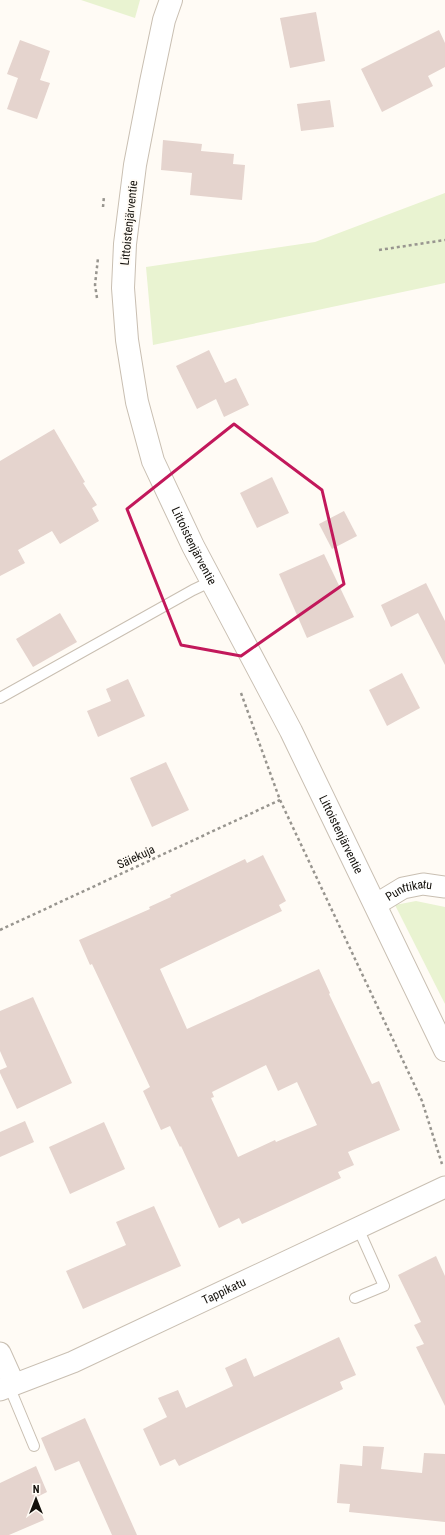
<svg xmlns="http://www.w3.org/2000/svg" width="445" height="1535" font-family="'Roboto Condensed',sans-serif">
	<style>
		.green { fill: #e9f3d1 }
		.building { fill: #e5d4ce; fill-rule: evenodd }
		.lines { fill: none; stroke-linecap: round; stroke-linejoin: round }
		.service-casing { stroke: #c9bfb2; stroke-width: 12 }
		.minor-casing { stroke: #c9bfb2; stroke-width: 23 }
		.tertiary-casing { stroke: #c9bfb2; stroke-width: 24 }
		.path { stroke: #98958f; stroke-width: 2.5; stroke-dasharray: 3 3; stroke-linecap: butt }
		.service { stroke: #fff; stroke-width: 10 }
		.minor { stroke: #fff; stroke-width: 21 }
		.tertiary { stroke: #fff; stroke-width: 22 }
		.marked { fill: none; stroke: #c2185b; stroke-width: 3; stroke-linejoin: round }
		.labels { text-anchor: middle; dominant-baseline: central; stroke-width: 3.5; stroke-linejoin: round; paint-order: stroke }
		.street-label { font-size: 12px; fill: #13100b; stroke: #fffbf5 }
	</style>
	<rect width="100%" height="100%" fill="#fffbf5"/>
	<g class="green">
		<path d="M 81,0 L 140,0 L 135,18 Z"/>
		<path d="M 445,193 L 445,283 L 153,345 L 146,267 L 315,242 Z"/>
		<path d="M 416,901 L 445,907 L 445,1004 L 395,905 Z"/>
	</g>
	<g class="building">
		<path d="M 316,12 L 325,61 L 290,68 L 280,18 Z"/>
		<path d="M 439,30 L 445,43 L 445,67 L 428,76 L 433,86 L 382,112 L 361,69 Z"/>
		<path d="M 20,40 L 50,51 L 40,80 L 50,83 L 37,119 L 7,109 L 18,78 L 7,74 Z"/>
		<path d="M 330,100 L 334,127 L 301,131 L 297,104 Z"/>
		<path d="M 163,140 L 202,144 L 201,151 L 234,154 L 233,164 L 245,165 L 242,200 L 190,195 L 192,173 L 161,170 Z"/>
		<path d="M 209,350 L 225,383 L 236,378 L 249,405 L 224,417 L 216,399 L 197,409 L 176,366 Z"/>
		<path d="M 54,429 L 85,482 L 83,483 L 97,505 L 92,508 L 99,521 L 60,544 L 52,531 L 18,550 L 25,563 L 0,576 L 0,461 Z"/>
		<path d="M 272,477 L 289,513 L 257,528 L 240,493 Z"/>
		<path d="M 344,511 L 357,536 L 332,549 L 319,524 Z"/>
		<path d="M 324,554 L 354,617 L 307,638 L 279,574 Z"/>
		<path d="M 426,583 L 445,621 L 445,665 L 418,613 L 391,627 L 381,605 Z"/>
		<path d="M 60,613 L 77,642 L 33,667 L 16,639 Z"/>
		<path d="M 402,673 L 420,708 L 387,726 L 369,690 Z"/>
		<path d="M 128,679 L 145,716 L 98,737 L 87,711 L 111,701 L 106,689 Z"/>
		<path d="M 166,762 L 189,810 L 152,827 L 130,778 Z"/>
		<path d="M 263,855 L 286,901 L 279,905 L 282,911 L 160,969 L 187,1029 L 319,969 L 330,993 L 329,994 L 372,1084 L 379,1081 L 400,1130 L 348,1152 L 354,1165 L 338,1172 L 341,1178 L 242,1224 L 239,1218 L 219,1228 L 181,1146 L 180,1147 L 170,1126 L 161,1130 L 143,1091 L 150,1087 L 92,964 L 90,965 L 79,940 L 150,909 L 149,907 L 171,897 L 170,895 L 245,859 L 247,863 ZM 266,1065 L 278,1091 L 297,1082 L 317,1125 L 276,1142 L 275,1140 L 238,1157 L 211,1098 L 214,1097 L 212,1092 Z"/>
		<path d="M 33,997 L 72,1083 L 17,1109 L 0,1073 L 0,1070 L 7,1067 L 0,1051 L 0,1011 Z"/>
		<path d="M 25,1121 L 34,1142 L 0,1157 L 0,1132 Z"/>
		<path d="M 104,1122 L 125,1169 L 70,1194 L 49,1147 Z"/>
		<path d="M 154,1206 L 181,1266 L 83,1309 L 66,1271 L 126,1245 L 116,1222 Z"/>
		<path d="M 436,1256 L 445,1276 L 445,1406 L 416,1347 L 424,1344 L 414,1325 L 421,1322 L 398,1275 Z"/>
		<path d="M 339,1337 L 356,1375 L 340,1382 L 343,1389 L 179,1466 L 175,1459 L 160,1466 L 143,1429 L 167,1417 L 158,1398 L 178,1390 L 186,1408 L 233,1386 L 225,1368 L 246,1358 L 254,1377 Z"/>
		<path d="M 85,1418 L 137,1535 L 112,1535 L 79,1461 L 55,1471 L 41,1438 Z"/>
		<path d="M 363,1446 L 384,1447 L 381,1469 L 422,1473 L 424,1453 L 445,1454 L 445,1522 L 349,1512 L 350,1504 L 337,1503 L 340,1464 L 362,1466 Z"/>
		<path d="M 36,1466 L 47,1492 L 35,1498 L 44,1520 L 9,1535 L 0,1535 L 0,1483 Z"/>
	</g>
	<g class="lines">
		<g class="service-casing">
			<g id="service">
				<path d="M 0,698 L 193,590 L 212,581"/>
				<path d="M 355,1298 L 384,1286 L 358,1228"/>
				<path d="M 9,1386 L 34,1446"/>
			</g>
		</g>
		<g class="minor-casing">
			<g id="minor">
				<path id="s1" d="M 375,905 L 403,888 L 423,884 L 445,887"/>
				<path d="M 0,1353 L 14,1384"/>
				<path id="s2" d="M 0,1390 L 73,1362 L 445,1187"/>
			</g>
		</g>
		<g class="tertiary-casing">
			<g id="tertiary">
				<path id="s3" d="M 171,0 L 164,20 L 151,82 L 135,165 L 125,244 L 123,288 L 127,340 L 137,402 L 153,461 L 193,546 L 291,731 L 445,1050"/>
			</g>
		</g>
		<g class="path">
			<path d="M 103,207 L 104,196"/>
			<path d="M 379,250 L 445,240"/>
			<path d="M 97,298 L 95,285 L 98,258"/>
			<path d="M 241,693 L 280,800 L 422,1101 L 442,1164"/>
			<path d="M 0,930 L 280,800"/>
		</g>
		<use href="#service" class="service"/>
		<use href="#minor" class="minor"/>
		<use href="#tertiary" class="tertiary"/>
	</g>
	<path class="marked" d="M 234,424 L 322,490 L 344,584 L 241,656 L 181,645 L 127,509 Z"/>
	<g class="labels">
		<g class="street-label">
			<text transform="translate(129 223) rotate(-84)">Littoistenjärventie</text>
			<text stroke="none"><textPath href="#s3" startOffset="563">Littoistenjärventie</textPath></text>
			<text stroke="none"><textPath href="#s3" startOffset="887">Littoistenjärventie</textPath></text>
			<text transform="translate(136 857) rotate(-25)">Säiekuja</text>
			<text stroke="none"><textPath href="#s1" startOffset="38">Punttikatu</textPath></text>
			<text stroke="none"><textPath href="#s2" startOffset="245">Tappikatu</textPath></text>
		</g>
	</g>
	<g transform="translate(36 1499)" stroke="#fffbf5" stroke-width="3" paint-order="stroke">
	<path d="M0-3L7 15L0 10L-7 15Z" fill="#13100b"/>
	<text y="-6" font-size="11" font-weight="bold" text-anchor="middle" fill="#13100b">N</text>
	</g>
</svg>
